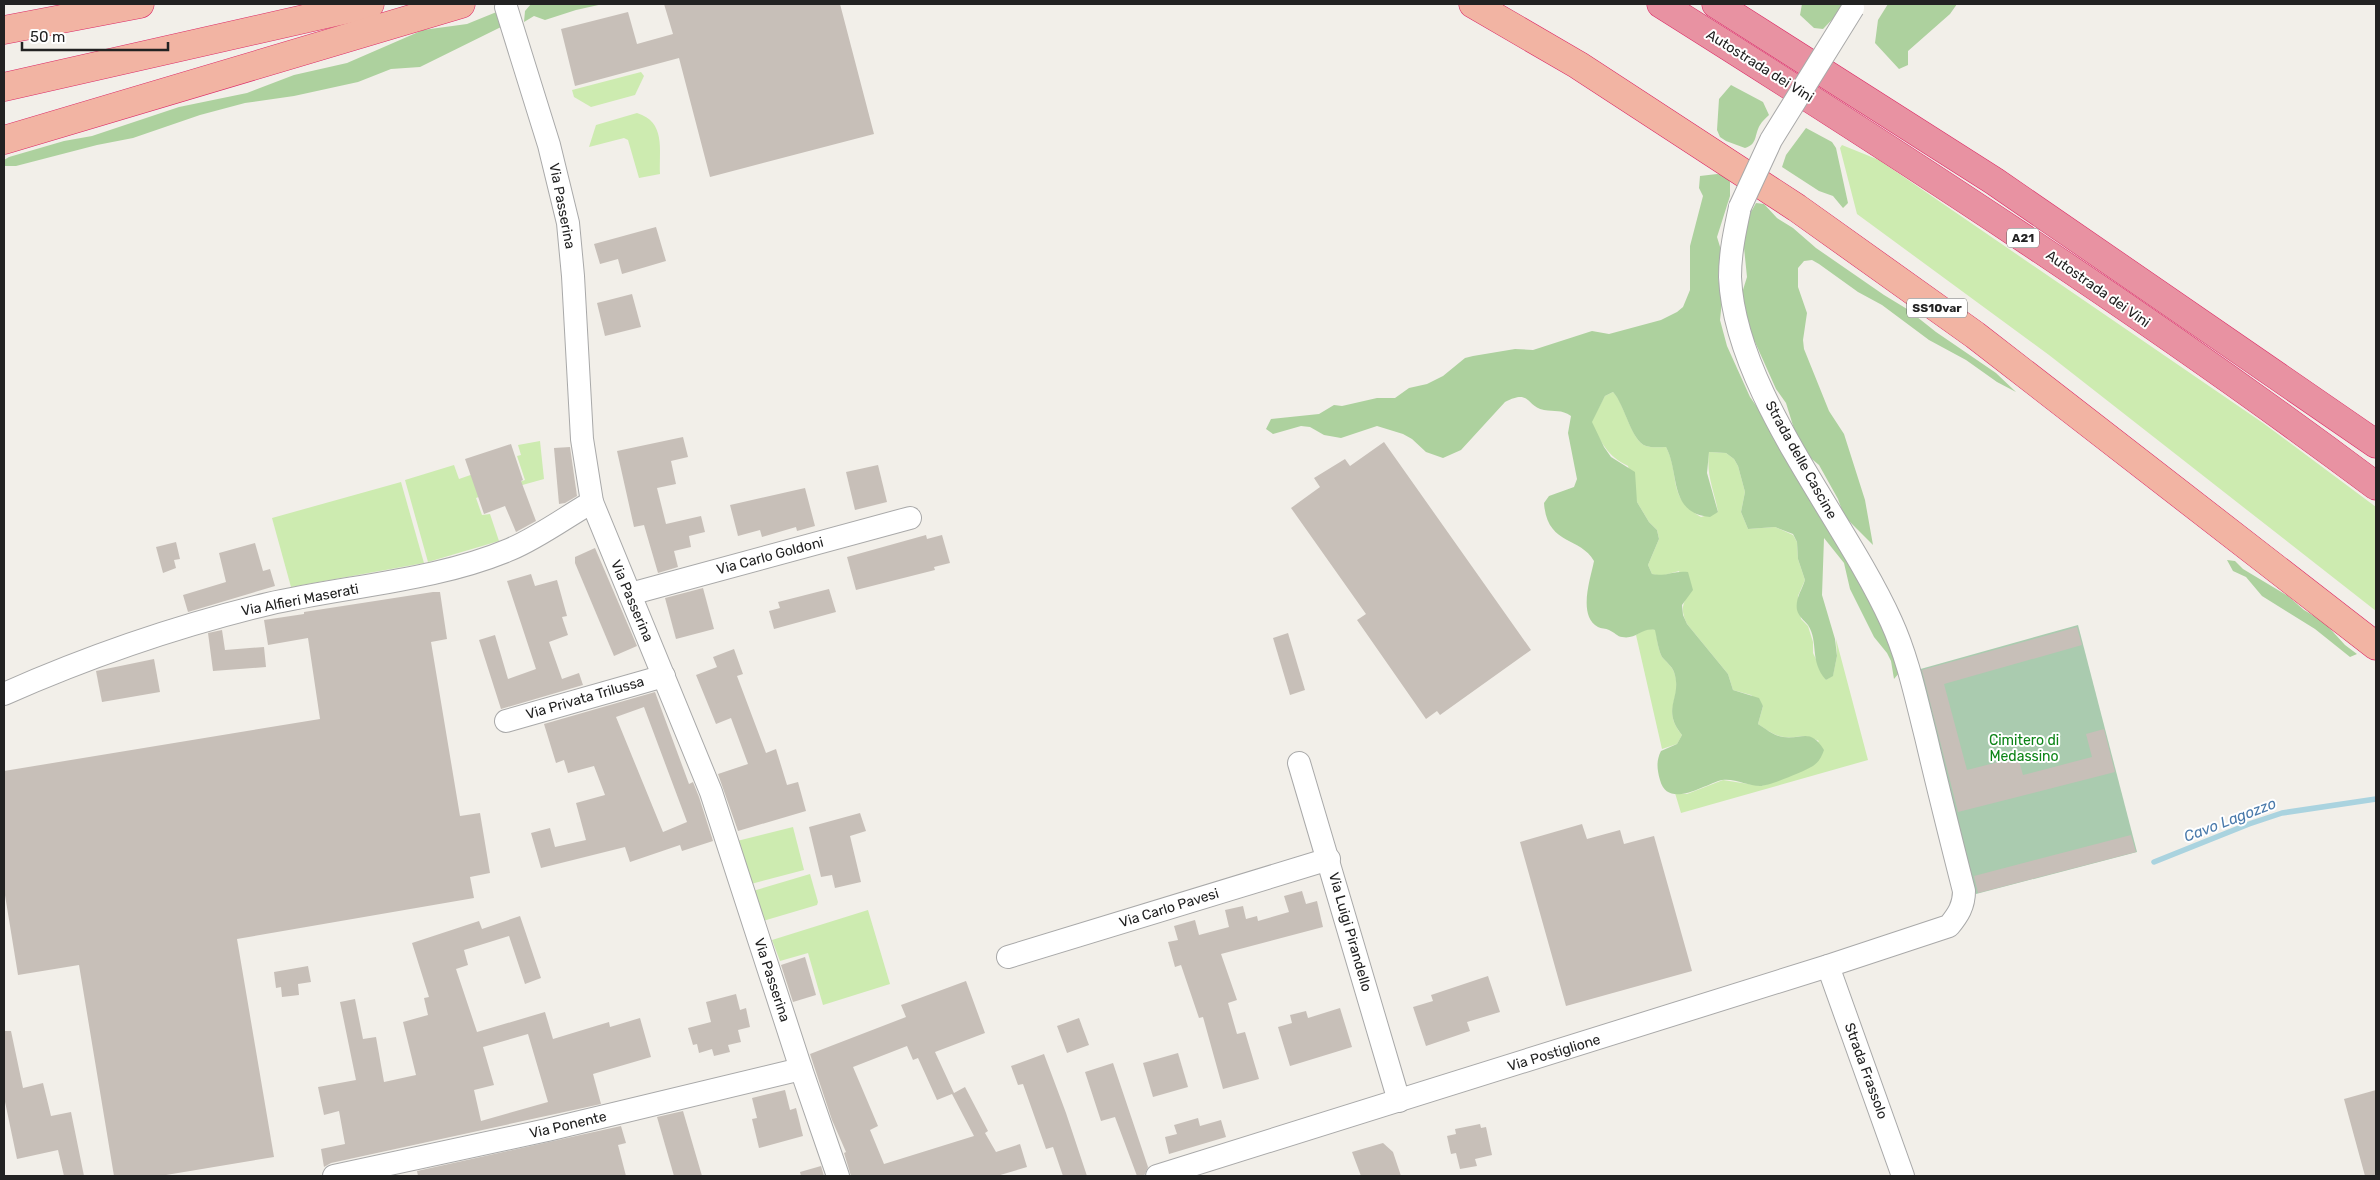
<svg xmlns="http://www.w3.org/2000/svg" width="2380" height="1180" font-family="Rubik,sans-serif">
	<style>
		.grass { fill: #cdebb0 }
		.forest { fill: #add19e }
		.cemetery { fill: #aacbaf }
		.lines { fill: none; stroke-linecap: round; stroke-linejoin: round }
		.stream { stroke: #aad3df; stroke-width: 5.5 }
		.building { fill: #c7bfb8; fill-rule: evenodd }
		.minor-casing { stroke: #a9a9a9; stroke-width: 24 }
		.trunk-casing { stroke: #dc2a67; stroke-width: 29 }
		.motorway-casing { stroke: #dc2a67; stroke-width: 29 }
		.minor { stroke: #fff; stroke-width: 22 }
		.trunk { stroke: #f2b4a3; stroke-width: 28 }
		.motorway { stroke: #e892a2; stroke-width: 28 }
		.minor-bridge-casing { stroke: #a9a9a9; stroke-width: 24; stroke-linecap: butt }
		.minor-bridge { stroke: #fff; stroke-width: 22 }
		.labels { text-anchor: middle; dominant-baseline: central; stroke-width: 4; stroke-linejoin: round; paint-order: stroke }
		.shield { fill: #fff; stroke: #646464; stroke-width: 1 }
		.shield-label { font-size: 12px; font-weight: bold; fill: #222 }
		.street-label { font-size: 14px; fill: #222; stroke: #fff }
		.park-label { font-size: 14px; fill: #0c8416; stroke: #fff }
		.water-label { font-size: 15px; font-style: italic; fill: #4a7aab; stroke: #fff }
	</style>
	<rect width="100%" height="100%" fill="#f2efe9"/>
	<g class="grass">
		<path d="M 641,72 L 644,76 L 635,95 L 591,107 L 574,97 L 572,90 Z"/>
		<path d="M 637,113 C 666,122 659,149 660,174 L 639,178 L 628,140 L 624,138 L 589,147 L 596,125 Z"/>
		<path d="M 1842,145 L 1879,160 L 2263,423 L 2376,507 L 2376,611 L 2049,355 L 1857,214 L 1840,148 Z"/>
		<path d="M 1613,392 C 1625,404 1631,441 1646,446 C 1652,448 1660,447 1666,447 C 1681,476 1666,497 1701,517 L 1718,512 C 1714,489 1706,476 1709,452 L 1726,453 L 1734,459 L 1738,466 L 1745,492 L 1741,512 L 1748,529 L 1775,527 L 1793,535 L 1797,542 L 1798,559 L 1805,580 L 1798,596 L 1801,619 L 1808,626 L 1813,642 L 1813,653 L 1826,680 L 1833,675 L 1837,656 L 1836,639 L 1868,760 L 1681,813 L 1675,793 L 1687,794 L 1723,780 L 1761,786 L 1770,783 L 1819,741 C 1799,732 1801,739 1784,737 C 1774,736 1766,729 1758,724 L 1763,706 L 1751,695 L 1733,690 L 1728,674 L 1687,624 C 1682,613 1681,607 1687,596 L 1679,571 L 1661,576 L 1652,574 L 1648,565 L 1659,539 L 1657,530 L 1649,522 L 1637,502 L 1628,466 C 1607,456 1601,442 1591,422 L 1605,396 Z"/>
		<path d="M 540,441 L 544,479 L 508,489 L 508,486 L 525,480 L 517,456 L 521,455 L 518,445 Z"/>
		<path d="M 454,465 L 459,479 L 482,471 L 490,493 L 476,498 L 482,515 L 490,514 L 499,541 L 428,562 L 405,480 Z"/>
		<path d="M 401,482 L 424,563 L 291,587 L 272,518 Z"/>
		<path d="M 1647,628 L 1656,630 C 1657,639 1658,649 1662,657 C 1666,662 1672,666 1674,672 C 1684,698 1660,708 1682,735 L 1677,744 L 1662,749 L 1636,635 Z"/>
		<path d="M 793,827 L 804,870 L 751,884 L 737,841 Z"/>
		<path d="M 810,874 L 818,902 L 817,905 L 763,921 L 753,891 Z"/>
		<path d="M 868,910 L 890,984 L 823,1005 L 808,953 L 780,961 L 772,940 Z"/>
	</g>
	<g class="forest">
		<path d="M 531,4 L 603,4 L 576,10 L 545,20 L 534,16 L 524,22 L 525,11 Z"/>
		<path d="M 1802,4 L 1847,4 L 1823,29 L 1814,28 L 1800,15 Z"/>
		<path d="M 1888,4 L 1957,4 L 1950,14 L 1908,51 L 1908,65 L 1899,69 L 1875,43 L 1878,20 Z"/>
		<path d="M 499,11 L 501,27 L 420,67 L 391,69 L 358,82 L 294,96 L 245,103 L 200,115 L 133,138 L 97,145 L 16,166 L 4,166 L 4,160 L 9,157 L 64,141 L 92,136 L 179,107 L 247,93 L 294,75 L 347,63 L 423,30 L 467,24 Z"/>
		<path d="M 1731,85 L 1763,102 L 1769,115 C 1766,118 1762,121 1760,125 C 1754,135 1758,144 1745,148 L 1726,141 L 1720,137 L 1717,130 L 1719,99 Z"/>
		<path d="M 1806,128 L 1832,142 L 1836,148 L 1848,203 L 1843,208 L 1833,196 L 1819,191 L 1782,167 L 1786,155 Z"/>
		<path d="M 1717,174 L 1727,175 L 1730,182 L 1730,196 L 1717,237 L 1721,250 L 1718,277 L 1722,301 L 1720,320 L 1727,346 L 1750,397 L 1769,424 L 1767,426 L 1790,463 L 1880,617 L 1899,673 L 1894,679 L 1891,661 L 1887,653 L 1874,637 L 1850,589 L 1844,563 L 1824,538 L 1822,595 L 1835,639 L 1837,656 L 1833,676 L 1826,680 C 1809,661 1819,642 1808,625 C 1804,620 1799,617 1797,610 C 1795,599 1802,590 1805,580 L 1798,559 L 1797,542 L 1793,534 L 1775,527 L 1748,529 L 1741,512 L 1745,492 L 1738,466 L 1734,459 L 1726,453 L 1709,452 L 1707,473 L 1718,512 L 1710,517 C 1668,513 1680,473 1666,447 C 1660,447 1652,448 1646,446 C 1631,441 1625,405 1613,392 L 1605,396 L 1592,422 L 1604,447 L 1611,457 L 1635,472 L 1637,502 L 1649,522 L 1657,530 L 1659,539 L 1648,565 L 1652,574 C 1665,577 1675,570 1688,572 L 1693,590 L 1682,605 L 1683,615 L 1687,624 L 1728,674 L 1733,690 L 1759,698 L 1763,706 L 1758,724 C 1766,729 1774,736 1783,737 C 1802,740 1810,727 1824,750 C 1822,756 1819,762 1813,766 C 1805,771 1769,786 1760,786 C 1748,786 1735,778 1722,780 C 1705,784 1668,810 1660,780 C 1657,769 1656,761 1661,751 L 1677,744 L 1682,735 C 1660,708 1683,698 1674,672 C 1672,666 1666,662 1662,657 C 1658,649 1657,639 1655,630 C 1642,627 1636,640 1622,637 C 1618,637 1614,632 1609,630 C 1606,628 1601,629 1598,627 C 1577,616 1591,577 1594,561 C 1580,536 1547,546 1544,503 L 1549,496 L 1574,487 L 1577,479 L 1568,433 L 1571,416 C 1561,409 1555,412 1544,410 C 1526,407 1531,388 1505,402 L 1461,450 L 1443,458 L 1426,452 L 1412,439 L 1403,434 L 1377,426 L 1341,438 L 1324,435 L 1310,427 L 1301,426 L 1273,434 L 1266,429 L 1271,419 L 1319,414 L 1334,405 L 1342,406 L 1377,398 L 1395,398 L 1409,388 L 1427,384 L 1443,376 L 1465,358 L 1473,356 L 1515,349 L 1533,350 L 1592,331 L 1609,334 L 1661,320 L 1677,312 L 1683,307 L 1690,290 L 1690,246 L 1703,196 L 1699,188 L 1700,176 Z"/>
		<path d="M 1756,203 L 1764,204 L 1777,218 L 1793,228 L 1816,248 L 1884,295 L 1907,309 L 1936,332 L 1996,373 L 2016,392 L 1997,382 L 1966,360 L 1929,340 L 1882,305 L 1858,292 L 1819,264 L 1812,260 L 1804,261 L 1798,268 L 1798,287 L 1807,313 L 1803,340 L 1804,349 L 1829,411 L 1844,434 L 1865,500 L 1873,545 L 1844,516 L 1838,499 L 1819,465 L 1807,455 L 1795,432 L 1786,403 L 1776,389 L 1755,342 L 1749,335 L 1742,293 L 1747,277 L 1742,228 Z"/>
		<path d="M 2227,560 L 2235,561 L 2243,569 L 2288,596 L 2304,610 L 2324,622 L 2345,645 L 2357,654 L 2350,657 L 2315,629 L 2262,596 L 2246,577 L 2233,571 Z"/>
	</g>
	<path class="cemetery" d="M 2078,625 L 2137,852 L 1976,894 L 1917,670 Z"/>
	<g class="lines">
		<path class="stream" d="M 2154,862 L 2249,824 L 2282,813 L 2376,799"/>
	</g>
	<g class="building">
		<path d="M 664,4 L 840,4 L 874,134 L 710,177 L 679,58 L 575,86 L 561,29 L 628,12 L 637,44 L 673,34 Z"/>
		<path d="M 656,227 L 666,261 L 622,274 L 618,259 L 600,264 L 594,244 Z"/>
		<path d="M 632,294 L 641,327 L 605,336 L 597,303 Z"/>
		<path d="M 683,437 L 688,457 L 671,461 L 676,484 L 657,488 L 666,524 L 701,516 L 705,532 L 689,536 L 691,547 L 674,551 L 678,567 L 658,573 L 644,525 L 634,527 L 617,451 Z"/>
		<path d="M 1384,442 L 1531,650 L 1440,715 L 1437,711 L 1426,719 L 1357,620 L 1366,614 L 1291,508 L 1320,487 L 1314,478 L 1345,459 L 1350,466 Z"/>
		<path d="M 511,444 L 523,480 L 521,481 L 536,521 L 516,532 L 505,506 L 484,514 L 465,459 Z"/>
		<path d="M 570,447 L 577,496 L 565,503 L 559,504 L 554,448 Z"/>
		<path d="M 878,465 L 887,502 L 855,510 L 846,472 Z"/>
		<path d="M 805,488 L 815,526 L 797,531 L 796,527 L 762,537 L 760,530 L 738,536 L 730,505 Z"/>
		<path d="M 926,535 L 927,539 L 942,535 L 950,563 L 934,567 L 935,570 L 856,590 L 847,557 Z"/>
		<path d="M 176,542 L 180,559 L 174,560 L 176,568 L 163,573 L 156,547 Z"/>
		<path d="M 255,543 L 263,571 L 270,569 L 275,586 L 188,612 L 183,595 L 226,582 L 219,553 Z"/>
		<path d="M 595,548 L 637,646 L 614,656 L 575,563 L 575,557 Z"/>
		<path d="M 531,574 L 535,586 L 557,580 L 567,616 L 562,617 L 568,635 L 549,642 L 562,679 L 579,673 L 583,685 L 501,709 L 479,640 L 495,635 L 508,679 L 536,669 L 507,581 Z"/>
		<path d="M 703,588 L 714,629 L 676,639 L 665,598 Z"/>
		<path d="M 829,589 L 836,612 L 774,629 L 769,611 L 780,608 L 778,602 Z"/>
		<path d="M 433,592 L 440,592 L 447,639 L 431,642 L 460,816 L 480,813 L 490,873 L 470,877 L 474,898 L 237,939 L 274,1157 L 160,1176 L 114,1176 L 79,965 L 18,975 L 4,889 L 4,771 L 320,719 L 308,638 L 268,645 L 264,620 L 304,614 L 304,612 Z"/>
		<path d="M 2077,627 L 2082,645 L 1944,684 L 1967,770 L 2018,757 L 2023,775 L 2092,757 L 2086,734 L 2104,729 L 2115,772 L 1958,812 L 1922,670 Z"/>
		<path d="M 222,630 L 225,650 L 264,647 L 266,667 L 213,671 L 208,633 Z"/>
		<path d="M 1288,633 L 1305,690 L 1290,695 L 1273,638 Z"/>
		<path d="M 734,649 L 743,674 L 737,676 L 766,753 L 776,749 L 787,785 L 798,782 L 806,811 L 738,831 L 718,774 L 748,764 L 731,718 L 716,724 L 696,675 L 717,667 L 713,657 Z"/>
		<path d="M 154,659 L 160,692 L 102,702 L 96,671 Z"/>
		<path d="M 655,692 L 689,784 L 693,782 L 699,797 L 713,841 L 682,851 L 680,845 L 630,862 L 625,847 L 541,868 L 531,833 L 550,828 L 555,847 L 586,840 L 576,803 L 605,795 L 594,766 L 568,773 L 564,760 L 556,763 L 544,724 ZM 644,707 L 687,822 L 663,832 L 616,717 Z"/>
		<path d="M 860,813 L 866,831 L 850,836 L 861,882 L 835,888 L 832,875 L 821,877 L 809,827 Z"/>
		<path d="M 1582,824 L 1587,839 L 1620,830 L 1624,844 L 1654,836 L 1692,971 L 1566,1006 L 1520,842 Z"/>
		<path d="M 2131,835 L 2136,852 L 1978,893 L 1974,876 Z"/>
		<path d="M 1302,891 L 1306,904 L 1317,901 L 1323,927 L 1221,954 L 1237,1000 L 1228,1003 L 1237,1034 L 1245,1032 L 1259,1079 L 1223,1089 L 1203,1017 L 1199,1018 L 1181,965 L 1175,967 L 1168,942 L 1178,940 L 1174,926 L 1195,920 L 1199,935 L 1229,927 L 1225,910 L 1243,906 L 1246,919 L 1257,916 L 1258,921 L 1289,912 L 1284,896 Z"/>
		<path d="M 520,916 L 541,978 L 525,984 L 509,936 L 464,950 L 468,965 L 456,969 L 477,1032 L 545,1012 L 553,1039 L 609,1022 L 610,1027 L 640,1018 L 651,1057 L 593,1074 L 601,1104 L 331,1163 L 324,1167 L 321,1149 L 345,1144 L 339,1111 L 324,1115 L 318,1087 L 356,1080 L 340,1002 L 355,999 L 363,1039 L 376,1037 L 384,1082 L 416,1075 L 403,1022 L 428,1015 L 424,998 L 429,997 L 412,943 L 479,921 L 482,929 ZM 528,1034 L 548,1102 L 481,1121 L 474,1090 L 494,1085 L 483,1047 Z"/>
		<path d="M 805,957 L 816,995 L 793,1002 L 781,965 Z"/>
		<path d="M 308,966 L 311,982 L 298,984 L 299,995 L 282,997 L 281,987 L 276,988 L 274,972 Z"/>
		<path d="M 1488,976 L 1500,1012 L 1467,1022 L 1470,1031 L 1426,1046 L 1413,1007 L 1433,1001 L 1431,995 Z"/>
		<path d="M 966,981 L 985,1033 L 935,1052 L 954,1093 L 965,1087 L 988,1131 L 985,1133 L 996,1152 L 1020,1144 L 1027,1167 L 997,1176 L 851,1176 L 844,1153 L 846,1152 L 832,1120 L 810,1054 L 906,1017 L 901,1005 ZM 907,1046 L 913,1060 L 918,1058 L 937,1100 L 952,1094 L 974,1136 L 884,1164 L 870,1130 L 878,1126 L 853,1067 Z"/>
		<path d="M 736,994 L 740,1010 L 746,1008 L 750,1027 L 738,1030 L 741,1042 L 728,1045 L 730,1052 L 714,1056 L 712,1049 L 699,1053 L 697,1044 L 693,1045 L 688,1028 L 711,1022 L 706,1002 Z"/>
		<path d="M 1340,1008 L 1352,1047 L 1290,1066 L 1278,1027 L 1292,1023 L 1290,1015 L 1306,1011 L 1308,1018 Z"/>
		<path d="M 1079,1018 L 1089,1045 L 1067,1053 L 1057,1026 Z"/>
		<path d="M 4,1031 L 11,1031 L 23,1088 L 43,1083 L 51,1116 L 71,1112 L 84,1176 L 64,1176 L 58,1150 L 17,1159 L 4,1097 Z"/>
		<path d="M 1178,1053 L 1188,1087 L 1153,1097 L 1143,1063 Z"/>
		<path d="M 1044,1054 L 1066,1113 L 1087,1176 L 1063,1176 L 1053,1147 L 1046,1149 L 1023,1084 L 1018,1085 L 1011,1066 Z"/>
		<path d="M 1113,1063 L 1148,1167 L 1144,1176 L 1137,1176 L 1115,1117 L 1101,1121 L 1085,1072 Z"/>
		<path d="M 785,1090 L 790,1110 L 796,1108 L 803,1136 L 759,1148 L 752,1119 L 757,1118 L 752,1098 Z"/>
		<path d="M 2376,1090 L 2376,1176 L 2365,1176 L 2344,1099 Z"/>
		<path d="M 683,1111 L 702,1176 L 674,1176 L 657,1117 Z"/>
		<path d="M 1198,1118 L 1200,1126 L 1221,1120 L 1226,1137 L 1169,1154 L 1165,1137 L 1177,1134 L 1174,1125 Z"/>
		<path d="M 1480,1124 L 1481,1128 L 1486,1127 L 1492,1155 L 1475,1159 L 1477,1166 L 1460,1169 L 1456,1153 L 1451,1154 L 1447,1136 L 1456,1134 L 1455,1129 Z"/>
		<path d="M 621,1126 L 626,1143 L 618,1145 L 626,1176 L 418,1176 L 417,1171 Z"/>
		<path d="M 1383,1143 L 1393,1152 L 1401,1176 L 1361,1176 L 1352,1152 Z"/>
		<path d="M 821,1166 L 824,1176 L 801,1176 L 800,1172 Z"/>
	</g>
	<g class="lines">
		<g class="minor-casing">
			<g id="minor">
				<path d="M 506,7 L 549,145 L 568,223 L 573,276 L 582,439 L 592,502 L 711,792 L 801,1069 L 838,1176"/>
				<path d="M 630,594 L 910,518"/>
				<path d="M 4,694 C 90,656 177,626 268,604 C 346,586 436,581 511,549 C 539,537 566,517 592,502"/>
				<path d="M 506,721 L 664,676"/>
				<path d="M 1299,763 L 1399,1101"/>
				<path d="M 1008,957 L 1329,859"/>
				<path d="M 1828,966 L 1903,1176"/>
				<path d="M 334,1176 L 547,1130 L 801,1069"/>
				<path d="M 1157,1176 L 1828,966 L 1949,926 C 1958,915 1964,906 1964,891 C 1951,840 1938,788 1926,737 C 1916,698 1908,658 1891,621 C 1844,517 1735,392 1730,277 C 1730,253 1735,230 1740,207"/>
			</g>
		</g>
		<g class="trunk-casing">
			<g id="trunk">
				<path d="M 1473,4 L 1578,65 L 1797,208 L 1975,335 L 2376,646"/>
				<path d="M 4,30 L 140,4"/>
				<path d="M 4,87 L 370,4"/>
				<path d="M 4,140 L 461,4"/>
			</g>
		</g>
		<g class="motorway-casing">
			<g id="motorway">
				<path d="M 1661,4 C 1904,157 2146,314 2376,486"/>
				<path d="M 1716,4 L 1994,181 L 2376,444"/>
			</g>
		</g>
		<use href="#minor" class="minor"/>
		<use href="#trunk" class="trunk"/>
		<use href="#motorway" class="motorway"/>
		<g class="minor-bridge-casing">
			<path id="minor-bridge" d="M 1740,207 L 1771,140 L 1853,8"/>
		</g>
		<use href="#minor-bridge" class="minor-bridge"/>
	</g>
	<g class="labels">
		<g class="shield">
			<rect x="2007" y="228.5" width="32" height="19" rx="4"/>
			<rect x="1907" y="298.5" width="60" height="19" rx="4"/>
		</g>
		<g class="shield-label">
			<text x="2023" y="238">A21</text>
			<text x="1937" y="308">SS10var</text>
		</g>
		<g class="street-label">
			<text transform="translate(1760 66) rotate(32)">Autostrada dei Vini</text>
			<text transform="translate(562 206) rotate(79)">Via Passerina</text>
			<text transform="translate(2098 289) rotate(35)">Autostrada dei Vini</text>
			<text transform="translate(1801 460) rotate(61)">Strada delle Cascine</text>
			<text transform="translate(770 556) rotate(-15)">Via Carlo Goldoni</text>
			<text transform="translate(300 600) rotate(-11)">Via Alfieri Maserati</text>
			<text transform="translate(632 601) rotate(67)">Via Passerina</text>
			<text transform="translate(585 698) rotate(-16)">Via Privata Trilussa</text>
			<text transform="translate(1169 908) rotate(-17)">Via Carlo Pavesi</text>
			<text transform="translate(1350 932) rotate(74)">Via Luigi Pirandello</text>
			<text transform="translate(772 980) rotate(72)">Via Passerina</text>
			<text transform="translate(1554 1053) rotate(-17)">Via Postiglione</text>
			<text transform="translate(1866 1071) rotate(70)">Strada Frassolo</text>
			<text transform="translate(568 1125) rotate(-13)">Via Ponente</text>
		</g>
		<g class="park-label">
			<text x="2024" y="740">Cimitero di<tspan x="2024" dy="16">Medassino</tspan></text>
		</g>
		<g class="water-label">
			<text transform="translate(2230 820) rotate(-21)">Cavo Lagozzo</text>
		</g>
	</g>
	<rect width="2380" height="1180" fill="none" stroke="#222222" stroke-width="10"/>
	<path d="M22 42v8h146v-8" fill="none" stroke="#222222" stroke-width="2.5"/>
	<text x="30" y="42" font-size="15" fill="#222222" stroke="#ffffff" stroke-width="4" paint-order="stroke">50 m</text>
</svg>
